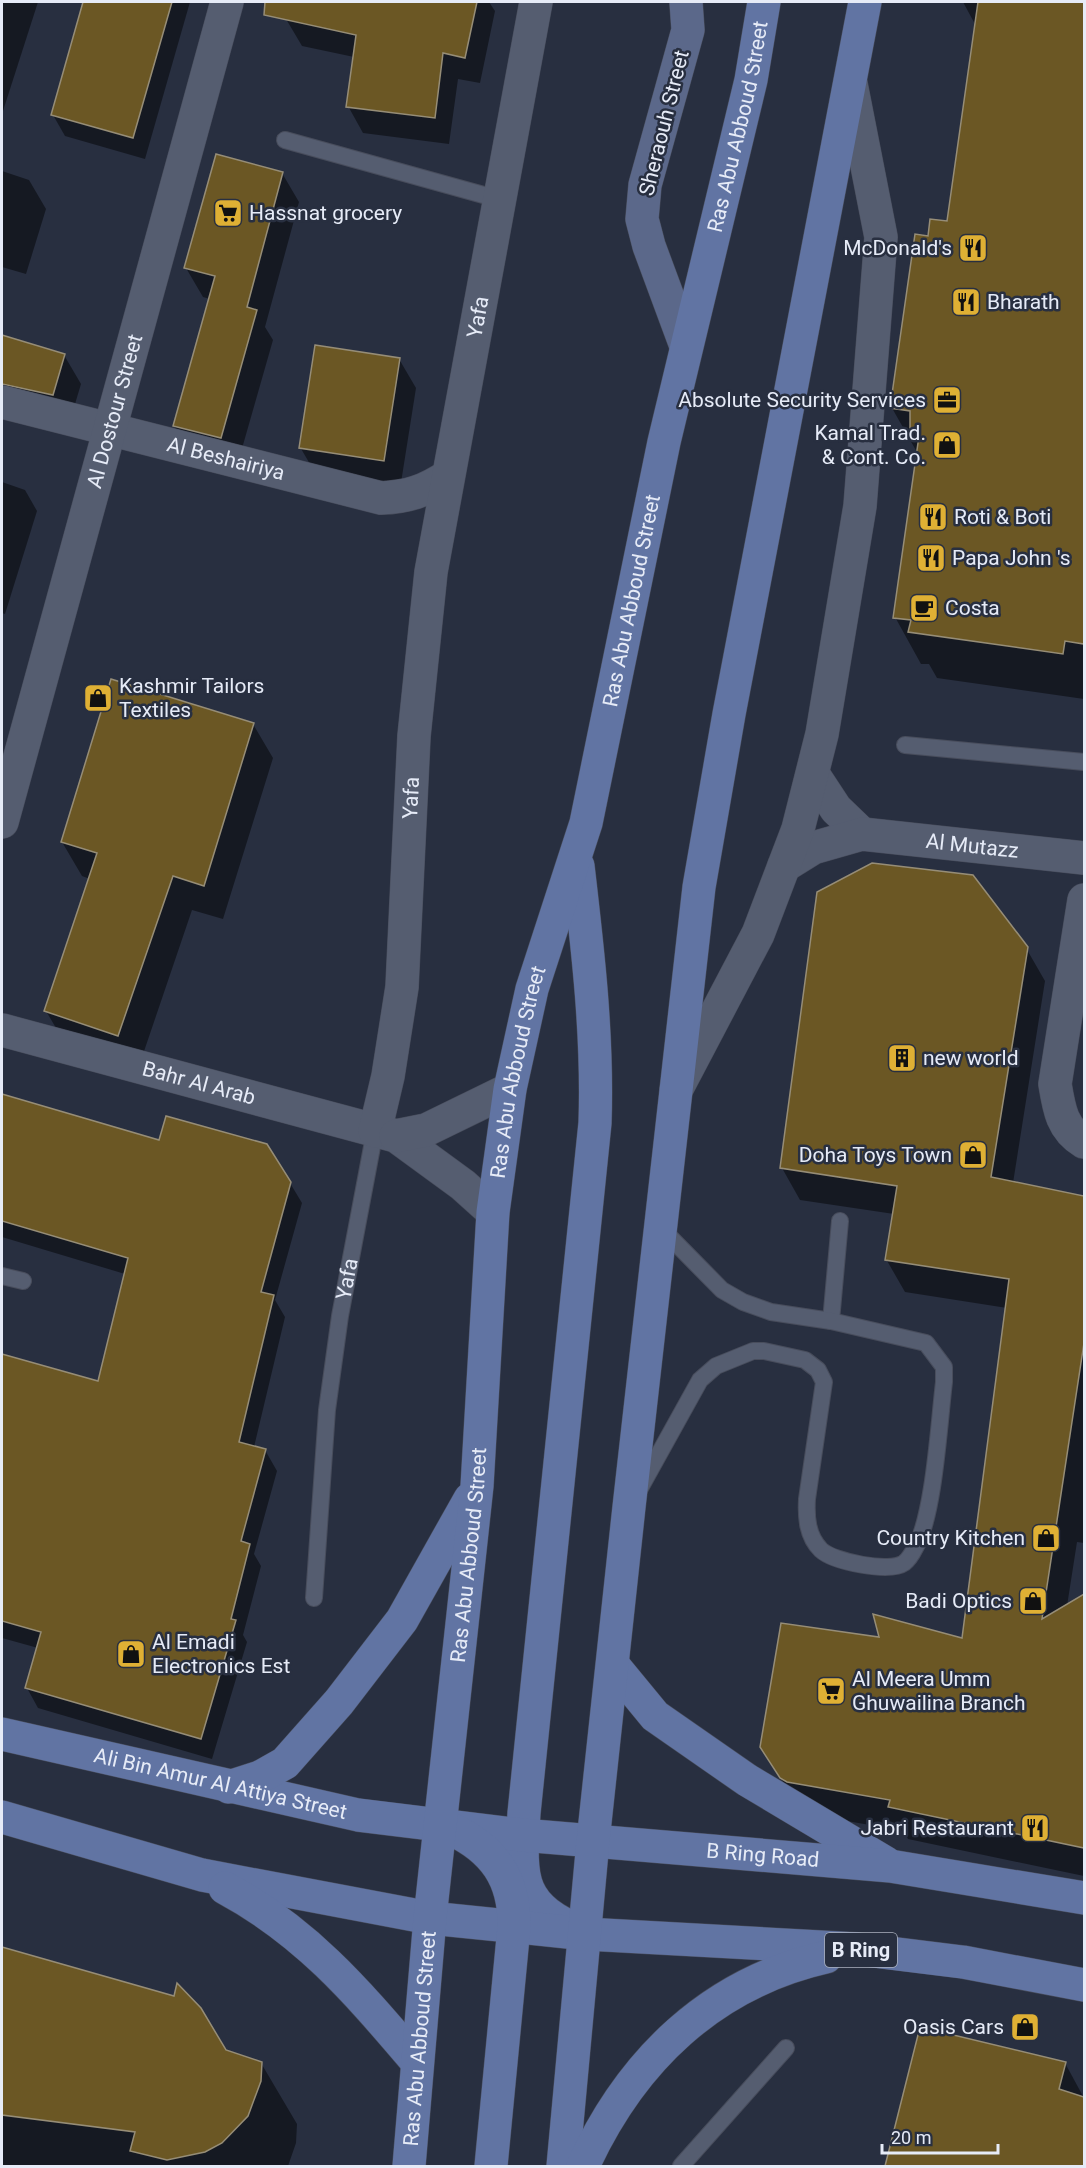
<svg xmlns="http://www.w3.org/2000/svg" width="1086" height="2168" font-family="Roboto,sans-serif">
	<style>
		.shadow { fill: #0007 }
		.building { fill: #6b5724; stroke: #968d77; stroke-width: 1.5 }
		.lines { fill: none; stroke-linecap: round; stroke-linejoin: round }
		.lane-casing { stroke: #484d5c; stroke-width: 18 }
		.street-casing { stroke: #484d5c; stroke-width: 34 }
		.secondary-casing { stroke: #484d5c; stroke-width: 34 }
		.primary-casing { stroke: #484d5c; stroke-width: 34 }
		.lane { stroke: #555d70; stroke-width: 16 }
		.street { stroke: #555d70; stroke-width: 33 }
		.secondary { stroke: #5b688a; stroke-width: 33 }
		.primary { stroke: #6174a3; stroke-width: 33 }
		.labels { text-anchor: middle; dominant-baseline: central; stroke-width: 5; stroke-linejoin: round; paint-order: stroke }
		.shield { fill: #282f40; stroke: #adb3c0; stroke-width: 1.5 }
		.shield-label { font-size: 20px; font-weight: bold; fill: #e6ebf7 }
		.street-label { font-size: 21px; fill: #e6ebf7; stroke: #282f40 }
		.poi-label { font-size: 21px; fill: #e6ebf7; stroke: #282f40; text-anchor: start }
	</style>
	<rect width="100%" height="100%" fill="#282f40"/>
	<g class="shadow">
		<path d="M 2,2 L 38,2 L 2,114 Z"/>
		<path d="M 85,2 L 190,2 L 145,159 L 65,136 L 53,115 Z"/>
		<path d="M 290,2 L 489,2 L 495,11 L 480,83 L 458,79 L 449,144 L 363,133 L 348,106 L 354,57 L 302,46 L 286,19 Z"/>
		<path d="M 963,2 L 1084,2 L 1084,699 L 937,678 L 929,664 L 921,664 L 895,617 L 918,454 L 892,408 L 930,237 L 948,223 L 976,26 Z"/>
		<path d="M 2,171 L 29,180 L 46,209 L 26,274 L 2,267 Z"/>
		<path d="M 282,173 L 299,202 L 265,327 L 273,340 L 237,466 L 191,455 L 174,426 L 210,299 L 203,297 L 186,268 Z"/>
		<path d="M 2,337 L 64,355 L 81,384 L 69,424 L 2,412 Z"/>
		<path d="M 399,359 L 416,388 L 400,489 L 317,476 L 300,447 Z"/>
		<path d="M 2,482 L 25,490 L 37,511 L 5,614 L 2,613 Z"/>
		<path d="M 253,724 L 273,758 L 223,919 L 192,910 L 138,1069 L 66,1045 L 46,1011 L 90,879 L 82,876 L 62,842 Z"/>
		<path d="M 1026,948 L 1045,981 L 1013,1183 L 1084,1197 L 1084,1543 L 1077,1542 L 1067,1606 L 1084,1596 L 1084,1876 L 908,1839 L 904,1831 L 807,1814 L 800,1810 L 762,1746 L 881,1638 L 964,1640 L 1007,1308 L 905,1292 L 886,1259 L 894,1214 L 800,1200 L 782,1168 Z"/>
		<path d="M 2,1096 L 290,1183 L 302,1203 L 275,1300 L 285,1317 L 254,1447 L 265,1450 L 277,1471 L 254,1554 L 261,1566 L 243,1635 L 247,1642 L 212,1759 L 38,1708 L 27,1688 L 38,1648 L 2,1638 L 2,1355 L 99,1383 L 125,1274 L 2,1237 Z"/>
		<path d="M 2,1948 L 175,1998 L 225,2052 L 261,2063 L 297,2124 L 296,2143 L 288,2166 L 2,2166 Z"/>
		<path d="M 921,2028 L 1065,2063 L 1084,2098 L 1084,2166 L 887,2166 Z"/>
	</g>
	<g class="building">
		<path d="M 83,2 L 172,2 L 133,138 L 51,115 Z"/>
		<path d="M 265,2 L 477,2 L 465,58 L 443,53 L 435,118 L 346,107 L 356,35 L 264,15 Z"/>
		<path d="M 978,2 L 1084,2 L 1084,644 L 1065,641 L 1063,654 L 908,632 L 911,620 L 893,618 L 920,429 L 910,428 L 910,411 L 890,408 L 915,234 L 928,236 L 930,219 L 947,221 Z"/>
		<path d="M 216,154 L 283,172 L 247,307 L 257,310 L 221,438 L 173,426 L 215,276 L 184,268 Z"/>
		<path d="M 2,335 L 65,354 L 53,395 L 2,384 Z"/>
		<path d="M 315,345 L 400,358 L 384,461 L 299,448 Z"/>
		<path d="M 111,679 L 254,723 L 204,886 L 173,876 L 118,1036 L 44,1011 L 97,853 L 61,842 Z"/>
		<path d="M 872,863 L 973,875 L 1028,947 L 991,1177 L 1084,1196 L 1084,1343 L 1042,1619 L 1084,1594 L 1084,1848 L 888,1807 L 890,1800 L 787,1782 L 780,1778 L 760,1747 L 781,1623 L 879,1637 L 873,1614 L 962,1638 L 1009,1279 L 885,1260 L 897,1186 L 780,1168 L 817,892 Z"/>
		<path d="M 2,1094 L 159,1140 L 166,1116 L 267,1144 L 291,1182 L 261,1292 L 274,1295 L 239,1442 L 266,1449 L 241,1541 L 250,1544 L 231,1619 L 236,1620 L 201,1739 L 25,1688 L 41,1632 L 2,1621 L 2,1354 L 98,1381 L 128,1258 L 2,1221 Z"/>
		<path d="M 2,1947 L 174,1996 L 177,1983 L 201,2008 L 226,2050 L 262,2062 L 261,2081 L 248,2116 L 222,2143 L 205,2152 L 167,2160 L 130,2151 L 135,2132 L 2,2115 Z"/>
		<path d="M 920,2027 L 1066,2062 L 1059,2089 L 1084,2097 L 1084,2166 L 885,2166 Z"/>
	</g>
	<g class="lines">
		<g class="lane-casing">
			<g id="lane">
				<path d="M 285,140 L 498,199"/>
				<path d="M 905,745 L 1084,762"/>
				<path d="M 2,1276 L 23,1281"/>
				<path d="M 831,1321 L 840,1221"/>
				<path d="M 639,1490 L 700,1380 L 716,1366 L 753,1351 L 764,1351 L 805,1360 L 818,1370 L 824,1382 L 807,1499 C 806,1517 807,1536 821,1550 C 834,1562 890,1573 904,1563 C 908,1560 913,1552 915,1548 C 934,1516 939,1423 944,1382 L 944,1367 L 926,1343 L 831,1321 L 771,1312 L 743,1302 L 722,1290 L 660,1227"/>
				<path id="s1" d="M 314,1598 L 327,1410 L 340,1316 L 375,1131"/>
				<path d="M 681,2166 L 786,2048"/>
			</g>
		</g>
		<g class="street-casing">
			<g id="street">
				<path id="s2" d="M 2,402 L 381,498 C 408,497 425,491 448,476"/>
				<path d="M 813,774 L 836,809 L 862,834"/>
				<path id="s3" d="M 2,822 L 227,2"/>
				<path id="s4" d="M 784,866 L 813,848 L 862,834 L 1084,858"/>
				<path d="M 1084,900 L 1055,1084 C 1059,1109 1062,1129 1084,1142"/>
				<path id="s5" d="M 2,1030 L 396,1136 L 463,1185 L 493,1212"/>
				<path d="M 676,1090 L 758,934 L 798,829 L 822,734 L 860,506 L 881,237 L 851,84"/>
				<path id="s6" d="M 375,1131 L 388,1076 L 402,987 L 414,736 L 431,572 L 536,2"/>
				<path d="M 396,1136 L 426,1130 L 510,1089"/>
			</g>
		</g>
		<g class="secondary-casing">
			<path id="secondary" d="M 686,2 L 688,30 L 645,185 L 642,219 L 649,246 L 686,346"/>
		</g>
		<g class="primary-casing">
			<g id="primary">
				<path d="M 578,866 C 588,951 598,1037 595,1123 L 524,1813 C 520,1880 517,1906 586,1934"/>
				<path d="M 613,1665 L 655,1716 L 747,1780 L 886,1863"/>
				<path id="s7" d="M 2,1734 L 358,1815 L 522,1835 L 890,1866 L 1084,1898"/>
				<path d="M 229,1787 L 260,1777 L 285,1763 L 339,1702 L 402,1620 L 470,1499"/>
				<path d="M 2,1817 L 202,1875 L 430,1918 L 586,1934 L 858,1949 L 963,1962 L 1084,1985"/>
				<path d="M 451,1829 C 494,1849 515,1879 514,1927 L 491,2166"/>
				<path d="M 225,1888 C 307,1932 358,1993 417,2062"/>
				<path id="s8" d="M 409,2166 L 430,1918 L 477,1486 L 493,1212 L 510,1089 L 532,989 L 586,823 L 664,442 L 751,80 L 764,2"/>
				<path d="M 563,2166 L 593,1841 L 629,1507 L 699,887 L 729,714 L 865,2"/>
				<path d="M 583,2166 C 631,2061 711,1983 826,1957"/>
			</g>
		</g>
		<use href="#lane" class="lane"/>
		<use href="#street" class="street"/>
		<use href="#secondary" class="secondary"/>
		<use href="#primary" class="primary"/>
	</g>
	<defs>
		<g id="supermarket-square" transform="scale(1.5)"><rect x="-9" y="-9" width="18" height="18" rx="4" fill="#dfb034" stroke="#282f40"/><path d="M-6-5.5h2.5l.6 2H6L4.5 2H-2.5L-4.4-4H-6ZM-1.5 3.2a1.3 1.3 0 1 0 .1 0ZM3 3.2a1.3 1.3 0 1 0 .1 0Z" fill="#111"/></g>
		<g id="restaurant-square" transform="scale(1.5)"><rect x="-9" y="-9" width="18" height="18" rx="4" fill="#dfb034" stroke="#282f40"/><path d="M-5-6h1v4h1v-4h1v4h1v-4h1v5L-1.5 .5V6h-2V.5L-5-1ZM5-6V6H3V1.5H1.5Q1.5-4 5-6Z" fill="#111"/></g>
		<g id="office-square" transform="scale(1.5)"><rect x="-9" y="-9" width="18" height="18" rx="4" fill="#dfb034" stroke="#282f40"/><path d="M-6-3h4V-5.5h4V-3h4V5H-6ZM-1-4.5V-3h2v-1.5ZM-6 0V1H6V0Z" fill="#111"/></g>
		<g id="shop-square" transform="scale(1.5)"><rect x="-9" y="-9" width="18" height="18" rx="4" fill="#dfb034" stroke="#282f40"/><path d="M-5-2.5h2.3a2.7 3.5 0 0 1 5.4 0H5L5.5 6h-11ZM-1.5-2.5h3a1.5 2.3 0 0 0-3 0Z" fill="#111"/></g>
		<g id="cafe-square" transform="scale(1.5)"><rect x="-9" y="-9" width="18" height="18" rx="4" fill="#dfb034" stroke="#282f40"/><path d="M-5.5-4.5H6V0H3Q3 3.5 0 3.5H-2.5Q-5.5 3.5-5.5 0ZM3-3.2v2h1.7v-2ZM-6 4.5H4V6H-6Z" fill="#111"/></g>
		<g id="building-square" transform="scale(1.5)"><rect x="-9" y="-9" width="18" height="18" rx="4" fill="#dfb034" stroke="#282f40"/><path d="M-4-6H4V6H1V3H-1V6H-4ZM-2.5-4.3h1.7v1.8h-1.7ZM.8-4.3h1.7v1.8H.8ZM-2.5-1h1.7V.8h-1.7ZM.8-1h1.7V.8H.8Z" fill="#111"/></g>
	</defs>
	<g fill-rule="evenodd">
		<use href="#supermarket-square" x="228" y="213"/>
		<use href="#restaurant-square" x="973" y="248"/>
		<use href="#restaurant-square" x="966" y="302"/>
		<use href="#office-square" x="947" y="400"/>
		<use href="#shop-square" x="947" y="445"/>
		<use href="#restaurant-square" x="933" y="517"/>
		<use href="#restaurant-square" x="931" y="558"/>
		<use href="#cafe-square" x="924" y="608"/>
		<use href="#shop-square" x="98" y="698"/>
		<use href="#building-square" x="902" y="1058"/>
		<use href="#shop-square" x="973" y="1155"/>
		<use href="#shop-square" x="1046" y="1538"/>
		<use href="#shop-square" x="1033" y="1601"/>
		<use href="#shop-square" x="131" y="1654"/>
		<use href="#supermarket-square" x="831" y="1691"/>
		<use href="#restaurant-square" x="1035" y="1828"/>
		<use href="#shop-square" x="1025" y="2027"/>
	</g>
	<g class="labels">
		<rect class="shield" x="825" y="1933" width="72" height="34" rx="4.5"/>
		<g class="shield-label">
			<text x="861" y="1950">B Ring</text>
		</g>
		<g class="street-label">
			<text transform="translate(664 123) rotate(-76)">Sheraouh Street</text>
			<text stroke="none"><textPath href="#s8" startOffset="2072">Ras Abu Abboud Street</textPath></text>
			<text stroke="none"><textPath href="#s6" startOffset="822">Yafa</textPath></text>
			<text stroke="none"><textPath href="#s3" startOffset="426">Al Dostour Street</textPath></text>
			<text stroke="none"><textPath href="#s2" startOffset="231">Al Beshairiya</textPath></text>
			<text stroke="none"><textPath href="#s8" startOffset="1586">Ras Abu Abboud Street</textPath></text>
			<text stroke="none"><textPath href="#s6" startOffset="336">Yafa</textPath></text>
			<text stroke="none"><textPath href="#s4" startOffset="196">Al Mutazz</textPath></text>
			<text stroke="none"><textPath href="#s8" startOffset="1100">Ras Abu Abboud Street</textPath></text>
			<text stroke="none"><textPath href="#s5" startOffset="204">Bahr Al Arab</textPath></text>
			<text stroke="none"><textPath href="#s1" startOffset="321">Yafa</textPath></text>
			<text stroke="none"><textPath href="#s8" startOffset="614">Ras Abu Abboud Street</textPath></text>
			<text stroke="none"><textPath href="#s7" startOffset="224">Ali Bin Amur Al Attiya Street</textPath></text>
			<text stroke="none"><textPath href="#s7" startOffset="772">B Ring Road</textPath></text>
			<text stroke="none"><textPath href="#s8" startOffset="128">Ras Abu Abboud Street</textPath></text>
		</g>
		<g class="poi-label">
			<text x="249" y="213">Hassnat grocery</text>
			<text x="952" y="248" text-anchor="end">McDonald's</text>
			<text x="987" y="302">Bharath</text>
			<text x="926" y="400" text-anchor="end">Absolute Security Services</text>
			<text x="926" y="433" text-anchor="end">Kamal Trad.<tspan x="926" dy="24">&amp; Cont. Co.</tspan></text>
			<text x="954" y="517">Roti &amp; Boti</text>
			<text x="952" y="558">Papa John 's</text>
			<text x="945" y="608">Costa</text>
			<text x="119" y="686">Kashmir Tailors<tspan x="119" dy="24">Textiles</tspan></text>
			<text x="923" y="1058">new world</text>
			<text x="952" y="1155" text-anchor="end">Doha Toys Town</text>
			<text x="1025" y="1538" text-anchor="end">Country Kitchen</text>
			<text x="1012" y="1601" text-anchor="end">Badi Optics</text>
			<text x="152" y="1642">Al Emadi<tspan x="152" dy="24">Electronics Est</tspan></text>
			<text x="852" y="1679">Al Meera Umm<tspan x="852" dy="24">Ghuwailina Branch</tspan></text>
			<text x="1014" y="1828" text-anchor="end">Jabri Restaurant</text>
			<text x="1004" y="2027" text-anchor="end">Oasis Cars</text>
		</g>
	</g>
	<rect width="1086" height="2168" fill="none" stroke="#e6ebf7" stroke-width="6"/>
	<path d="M882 2144v9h116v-9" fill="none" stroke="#e6ebf7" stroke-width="3"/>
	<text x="891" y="2144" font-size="18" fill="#e6ebf7" stroke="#282f40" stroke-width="4.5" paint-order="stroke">20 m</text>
</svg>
